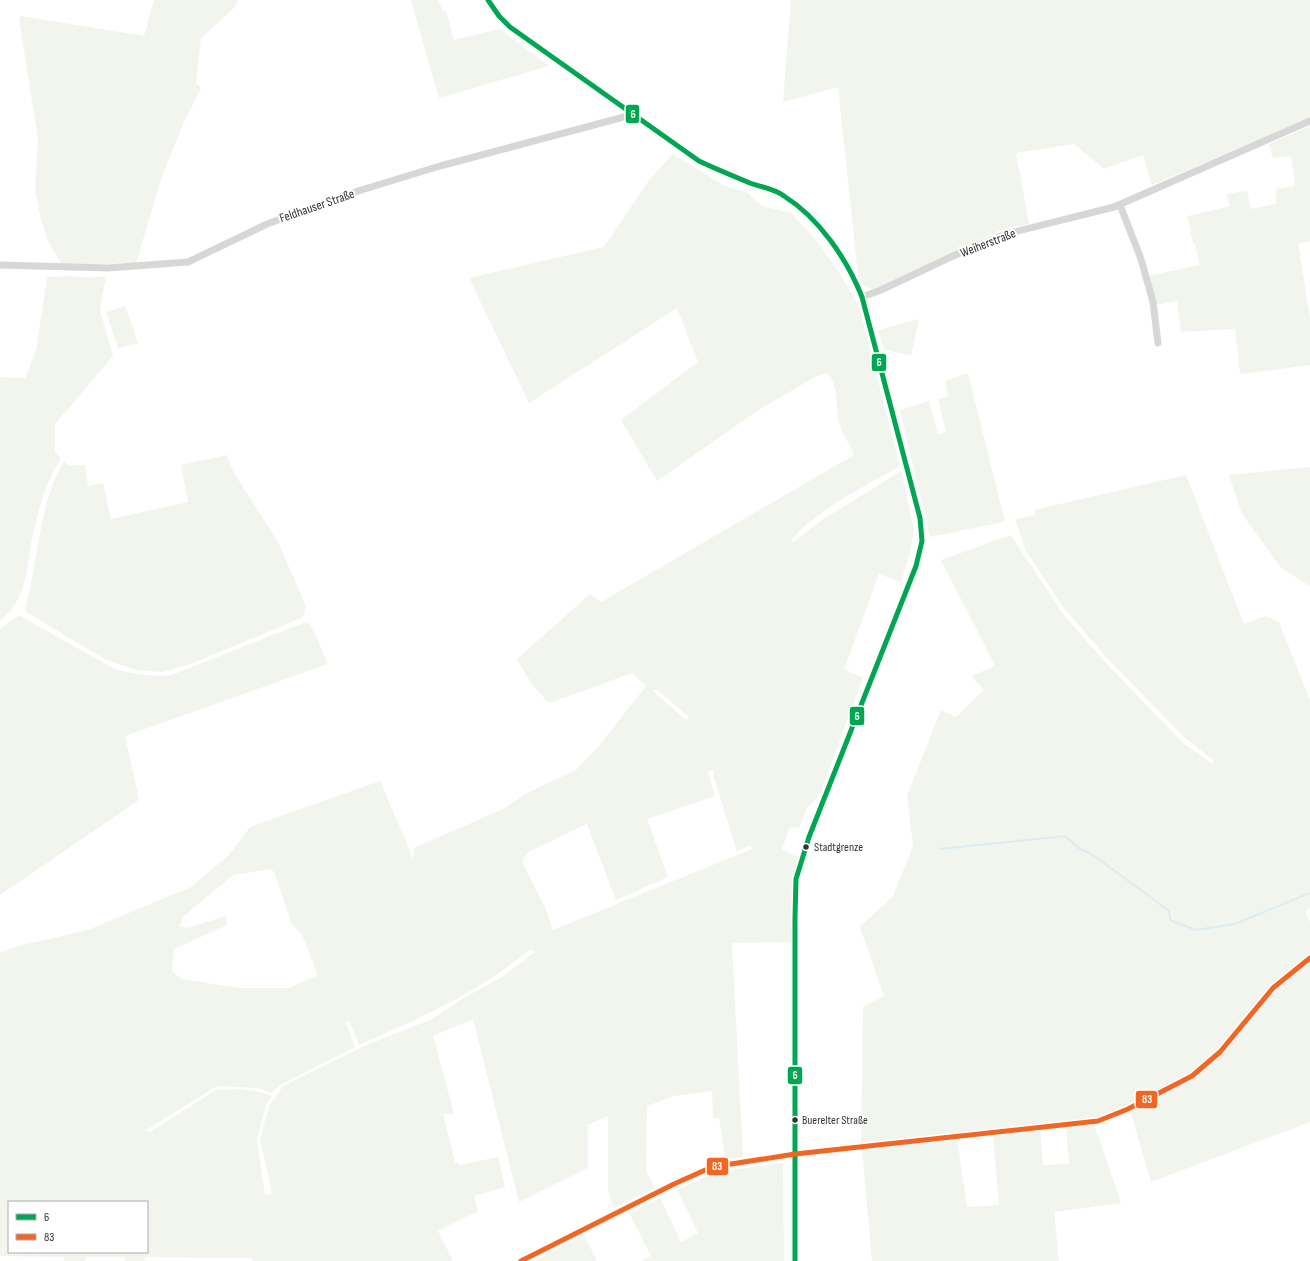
<svg xmlns="http://www.w3.org/2000/svg" width="1310" height="1261" font-family="'Sofia Sans Condensed',sans-serif">
	<style>
		.green { fill: #f1f5ed; fill-rule: evenodd }
		.lines { fill: none; stroke-linecap: round; stroke-linejoin: round }
		.stream { stroke: #ddebf3; stroke-width: 2 }
		.minor { stroke: #d7d7d7; stroke-width: 7 }
		.bus-1-casing { stroke: #fff; stroke-width: 8 }
		.bus-2-casing { stroke: #fff; stroke-width: 8 }
		.bus-1 { stroke: #00a651; stroke-width: 5 }
		.bus-2 { stroke: #f26522; stroke-width: 5 }
		.bus-dot { fill: #333; stroke: #fff; stroke-width: 1.5 }
		.labels { text-anchor: middle; dominant-baseline: central; stroke-width: 4; stroke-linejoin: round; paint-order: stroke }
		.bus-label { font-size: 12px; fill: #333; stroke: #fff; text-anchor: start }
		.street-label { font-size: 13px; fill: #333; stroke: #fff }
		.line-badge { stroke: #fff; stroke-width: 1.5 }
		.badge-label { font-size: 11px; text-anchor: middle; font-weight: bold; fill: #fff }
	</style>
	<rect width="100%" height="100%" fill="#fff"/>
	<g class="green">
		<path d="M 154,0 L 238,0 L 235,7 L 201,38 L 196,83 L 201,88 L 183,124 L 162,176 L 136,263 L 62,265 L 49,243 L 41,220 L 35,187 L 38,139 L 19,19 L 21,16 L 144,36 Z"/>
		<path d="M 411,0 L 438,0 L 443,11 L 446,11 L 454,40 L 500,29 L 549,66 L 439,98 Z"/>
		<path d="M 791,0 L 1310,0 L 1310,118 L 1152,185 L 1143,155 L 1104,169 L 1074,144 L 1016,153 L 1029,224 L 1003,229 L 873,290 L 864,286 L 858,275 L 838,87 L 783,102 Z"/>
		<path d="M 1310,126 L 1310,241 L 1298,244 L 1310,318 L 1310,365 L 1240,374 L 1235,329 L 1181,332 L 1177,301 L 1156,305 L 1148,276 L 1200,265 L 1195,244 L 1193,244 L 1188,216 L 1230,206 L 1226,194 L 1247,191 L 1251,209 L 1276,204 L 1276,189 L 1295,186 L 1291,156 L 1274,158 L 1272,156 L 1269,144 Z"/>
		<path d="M 673,154 L 721,184 L 748,193 L 762,206 L 791,213 L 815,239 L 837,269 L 859,306 L 900,466 C 863,488 820,507 791,540 L 794,542 L 819,522 L 901,471 L 914,530 L 910,552 L 901,582 L 879,574 L 844,669 L 863,678 L 820,794 L 806,810 L 799,828 L 790,827 L 782,849 L 798,857 L 793,878 L 791,942 L 732,943 L 743,1157 L 725,1159 L 719,1117 L 713,1119 L 712,1091 L 674,1096 L 647,1106 L 646,1171 L 655,1188 L 614,1208 L 608,1190 L 608,1116 L 588,1125 L 588,1168 L 519,1202 L 473,1019 L 433,1036 L 454,1114 L 443,1114 L 455,1162 L 460,1165 L 498,1157 L 505,1187 L 474,1196 L 478,1211 L 438,1231 L 453,1261 L 253,1261 L 252,1258 L 145,1257 L 144,1261 L 125,1261 L 124,1257 L 86,1257 L 85,1261 L 64,1261 L 64,1257 L 0,1256 L 0,953 L 18,946 L 88,930 L 191,887 L 228,856 L 250,827 L 380,781 L 408,846 L 412,859 L 414,855 L 414,848 L 503,809 L 527,793 L 576,770 L 598,747 L 646,686 L 632,673 L 550,703 C 535,691 526,675 517,659 L 590,594 L 601,602 L 854,455 C 850,445 842,433 839,423 C 835,405 840,387 827,373 L 815,377 L 757,411 L 657,481 L 621,420 L 698,362 L 677,308 L 529,403 L 469,278 L 604,247 L 649,180 ZM 656,689 L 689,717 L 689,718 L 686,720 L 653,691 ZM 714,770 L 714,778 L 737,851 L 751,845 L 752,849 L 553,930 L 545,907 L 522,862 L 528,852 L 587,824 L 616,900 L 668,877 L 647,819 L 715,796 L 708,772 ZM 271,869 L 274,872 L 292,924 L 302,935 L 318,975 L 289,988 L 239,988 L 181,979 L 172,971 L 174,949 L 227,925 L 226,916 L 187,928 L 179,926 L 185,915 L 233,875 ZM 530,949 L 535,952 L 502,977 L 462,999 L 432,1019 L 362,1047 L 283,1086 L 269,1106 L 260,1139 L 272,1194 L 265,1195 L 257,1139 L 266,1105 L 272,1096 L 256,1091 L 240,1089 L 216,1090 L 150,1132 L 146,1130 L 217,1086 L 257,1088 L 271,1093 L 282,1084 L 355,1047 L 346,1023 L 349,1020 L 359,1045 C 418,1019 480,992 530,949 ZM 9,1202 L 147,1202 L 147,1252 L 9,1252 Z"/>
		<path d="M 71,276 L 89,278 L 106,276 L 100,310 L 113,356 L 55,424 L 55,452 L 61,458 C 47,480 40,504 34,529 C 25,565 31,595 0,621 L 0,377 L 25,378 L 36,351 L 47,277 Z"/>
		<path d="M 125,306 L 138,343 L 118,348 L 106,312 Z"/>
		<path d="M 919,319 L 911,355 L 884,350 L 878,330 Z"/>
		<path d="M 968,373 L 1004,518 L 1003,522 L 930,537 L 900,410 L 929,401 L 938,435 L 946,432 L 938,399 L 948,396 L 945,381 Z"/>
		<path d="M 227,455 L 234,473 L 278,542 L 305,604 L 305,613 L 301,618 L 191,664 L 162,672 L 137,670 L 106,660 L 28,613 L 25,609 C 39,560 38,506 64,461 L 69,465 L 85,465 L 88,486 L 103,483 L 111,519 L 188,502 L 181,465 Z"/>
		<path d="M 1310,467 L 1310,586 L 1281,568 L 1242,514 L 1229,475 Z"/>
		<path d="M 1186,475 L 1244,624 L 1265,616 L 1279,622 L 1310,700 L 1310,908 L 1305,911 L 1310,922 L 1310,954 L 1270,988 L 1218,1050 L 1191,1074 L 1127,1107 L 1095,1119 L 861,1144 L 863,1007 L 884,996 L 860,927 L 893,896 L 913,846 L 907,796 L 941,710 L 956,717 L 984,690 L 971,676 L 995,666 L 941,560 L 1011,535 L 1062,613 L 1106,663 L 1184,744 L 1213,764 L 1214,761 L 1185,738 L 1107,658 L 1064,608 L 1026,551 L 1015,519 L 1035,515 L 1034,510 Z"/>
		<path d="M 20,616 L 115,669 C 133,674 153,677 172,675 L 306,622 L 311,625 L 328,664 L 125,736 L 139,800 L 0,895 L 0,629 L 16,617 Z"/>
		<path d="M 1310,961 L 1310,1122 L 1151,1182 L 1130,1110 L 1194,1078 L 1274,990 Z"/>
		<path d="M 1094,1124 L 1121,1203 L 1054,1212 L 1059,1261 L 872,1261 L 862,1149 L 957,1138 L 967,1207 L 999,1205 L 993,1135 L 1040,1130 L 1043,1165 L 1069,1164 L 1066,1126 Z"/>
		<path d="M 781,1163 L 783,1163 L 784,1261 L 642,1261 L 651,1256 L 629,1213 L 660,1198 L 681,1242 L 698,1233 L 677,1190 L 717,1172 Z"/>
		<path d="M 584,1235 L 597,1261 L 534,1261 Z"/>
	</g>
	<g class="lines">
		<path class="stream" d="M 940,849 L 1065,836 L 1079,848 L 1096,857 L 1169,911 L 1170,920 L 1196,930 L 1235,924 L 1310,893"/>
		<g class="minor">
			<path d="M 488,0 L 499,16 L 510,27 L 699,161 C 716,169 733,176 750,183 C 761,187 775,189 784,196 C 819,218 847,259 862,297 L 920,518 L 922,541 L 916,566 L 809,837 L 796,879 L 795,918 L 795,1261"/>
			<path d="M 1120,205 L 1141,259 L 1153,302 L 1158,343"/>
			<path d="M 0,265 L 108,268 L 188,262 L 267,224 L 358,191 L 440,166 L 620,118 L 626,116 L 630,111"/>
			<path d="M 862,297 L 881,290 L 955,255 L 1006,234 L 1114,207 L 1310,121"/>
			<path d="M 521,1261 L 674,1184 L 712,1167 L 795,1154 L 1098,1121 L 1128,1109 L 1192,1076 L 1220,1052 L 1273,988 L 1310,958"/>
		</g>
		<g class="bus-1-casing">
			<path id="bus-1" d="M 488,0 L 499,16 L 510,27 L 699,161 C 716,169 733,176 750,183 C 761,187 775,189 784,196 C 819,218 847,259 862,297 L 920,518 L 922,541 L 916,566 L 809,837 L 796,879 L 795,918 L 795,1261"/>
		</g>
		<g class="bus-2-casing">
			<path id="bus-2" d="M 521,1261 L 674,1184 L 712,1167 L 795,1154 L 1098,1121 L 1128,1109 L 1192,1076 L 1220,1052 L 1273,988 L 1310,958"/>
		</g>
		<use href="#bus-1" class="bus-1"/>
		<use href="#bus-2" class="bus-2"/>
	</g>
	<g class="bus-dot">
		<circle cx="806" cy="847" r="3.5"/>
		<circle cx="795" cy="1120" r="3.5"/>
	</g>
	<g class="labels">
		<g class="bus-label">
			<text x="814" y="847">Stadtgrenze</text>
			<text x="802" y="1120">Buerelter Straße</text>
		</g>
		<g class="street-label">
			<text transform="translate(317 206) rotate(-19)">Feldhauser Straße</text>
			<text transform="translate(988 243) rotate(-21)">Weiherstraße</text>
		</g>
	</g>
	<g class="line-badge">
		<rect x="625" y="104" width="15" height="20" rx="4" fill="#00a651"/>
		<rect x="871" y="353" width="16" height="19" rx="4" fill="#00a651"/>
		<rect x="849" y="706" width="16" height="20" rx="4" fill="#00a651"/>
		<rect x="787" y="1066" width="16" height="19" rx="4" fill="#00a651"/>
		<rect x="1135" y="1090" width="23" height="19" rx="4" fill="#f26522"/>
		<rect x="706" y="1157" width="23" height="19" rx="4" fill="#f26522"/>
	</g>
	<g class="badge-label">
		<text x="633" y="118">6</text>
		<text x="879" y="366">6</text>
		<text x="857" y="720">6</text>
		<text x="795" y="1079">6</text>
		<text x="1147" y="1103">83</text>
		<text x="717" y="1170">83</text>
	</g>
	<rect x="8" y="1201" width="140" height="52" fill="#ffffff" stroke="#adadad"/>
	<rect x="16" y="1214" width="20" height="6" fill="#00a651" stroke="#adadad"/>
	<text x="44" y="1221" font-size="12" fill="#333333">6</text>
	<rect x="16" y="1234" width="20" height="6" fill="#f26522" stroke="#adadad"/>
	<text x="44" y="1241" font-size="12" fill="#333333">83</text>
</svg>
